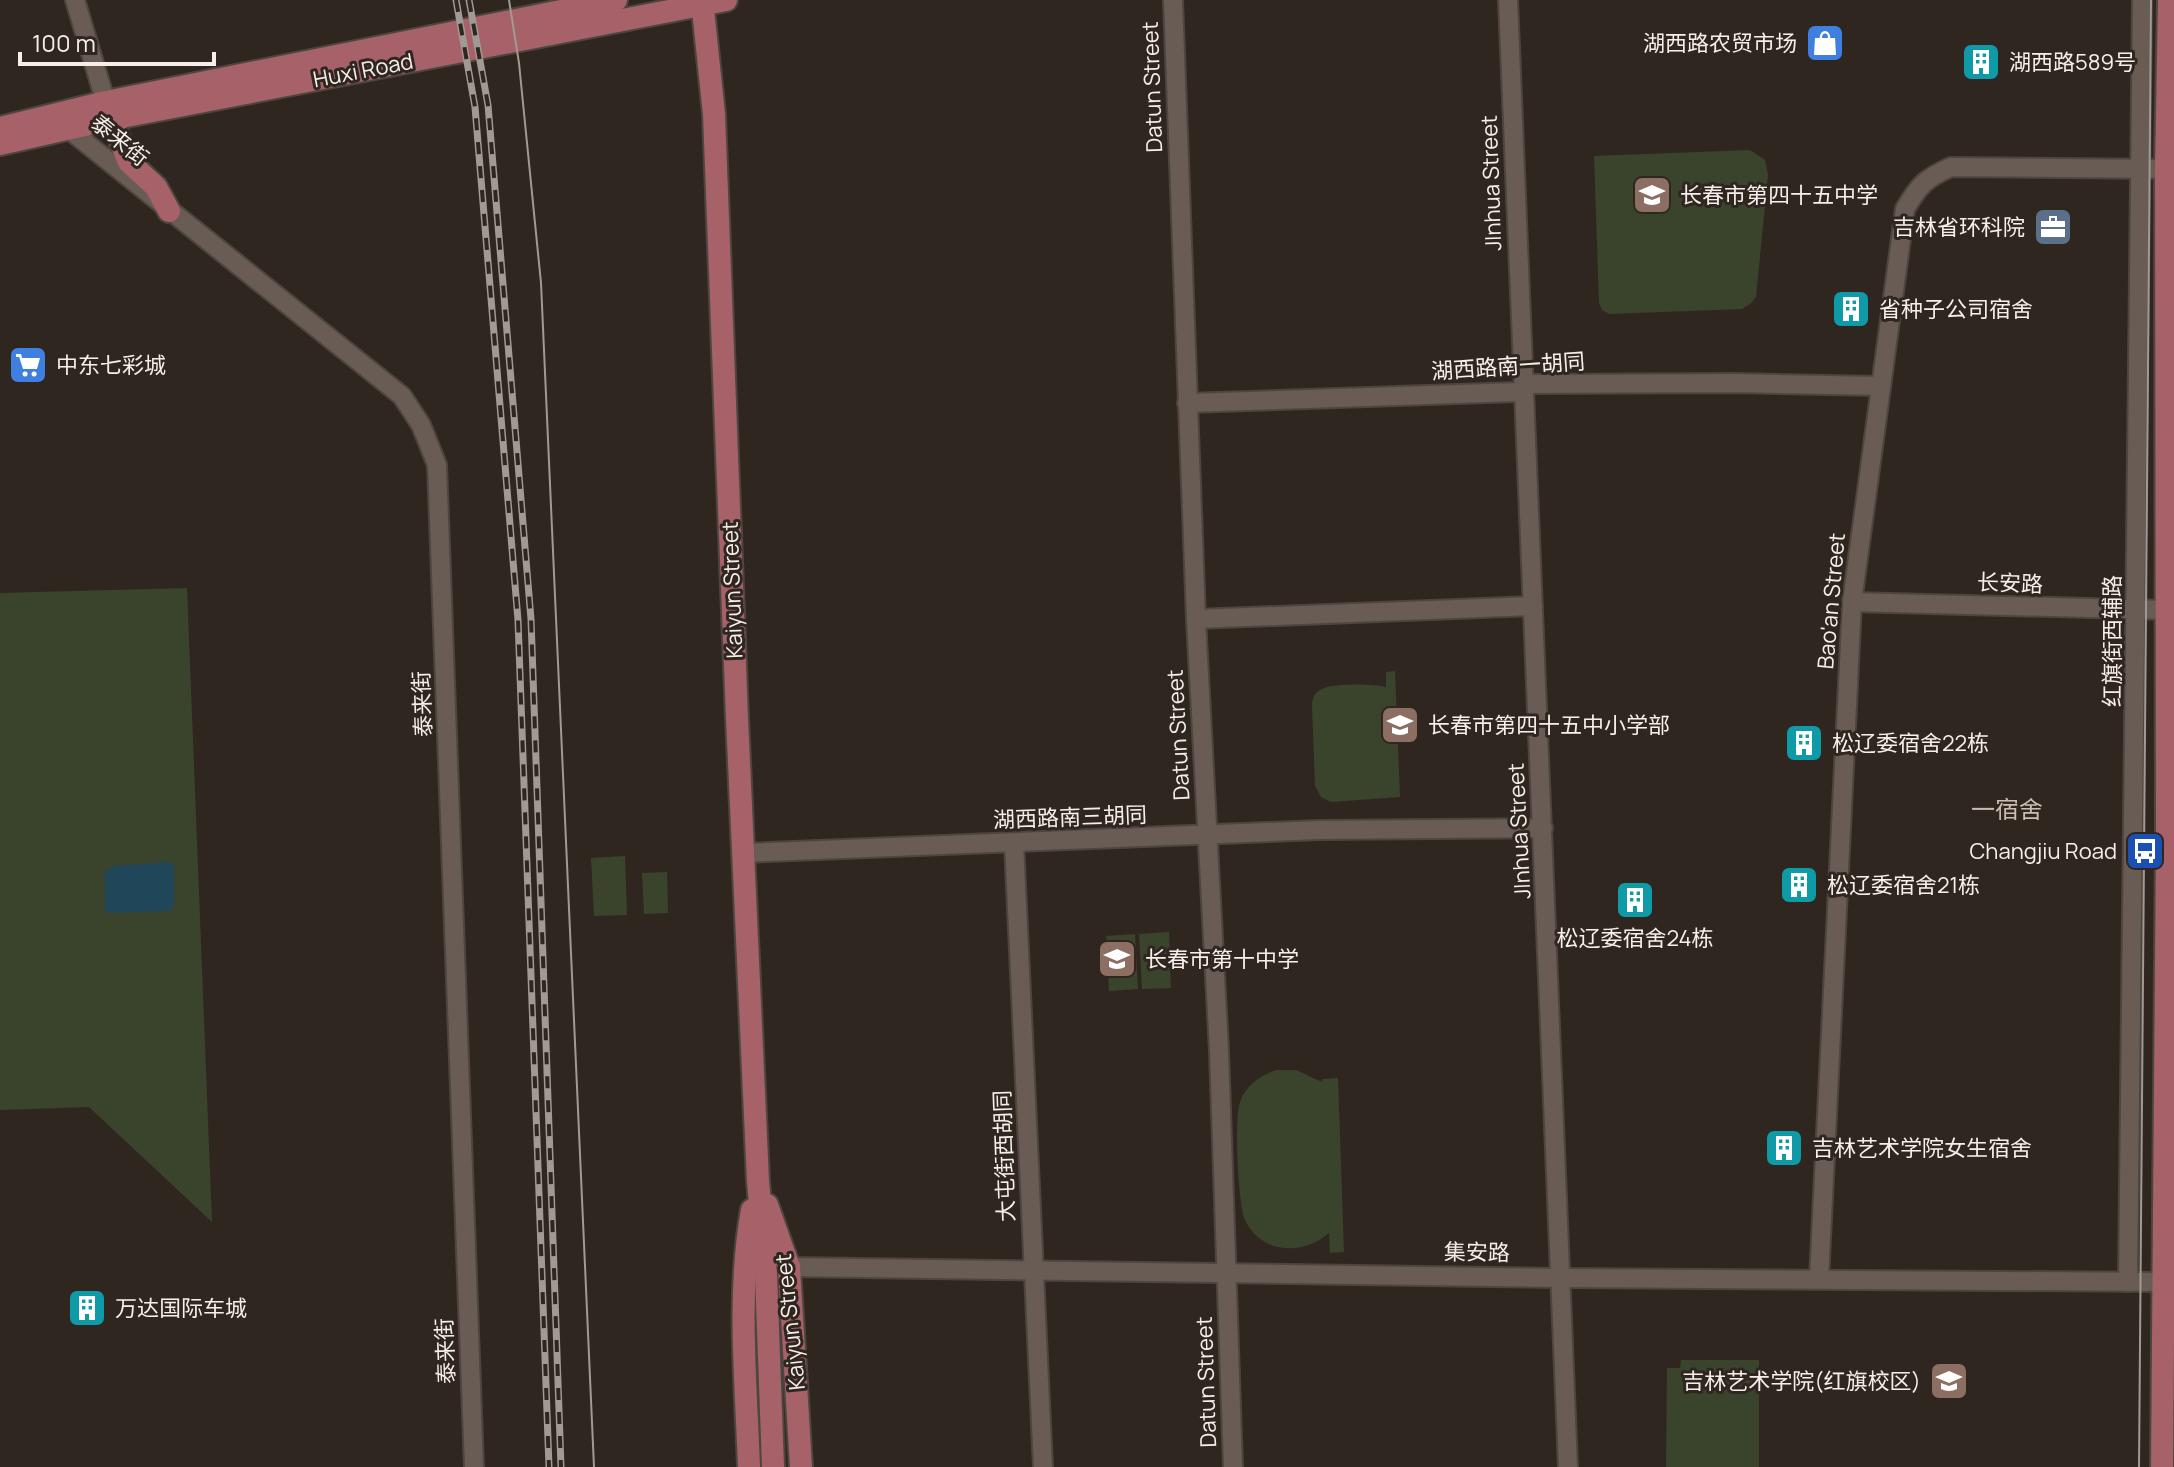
<svg xmlns="http://www.w3.org/2000/svg" width="2174" height="1467" font-family="Manrope,'Noto Sans SC',sans-serif">
	<style>
		.green { fill: #3a442c }
		.water { fill: #1f4659 }
		.lines { fill: none; stroke-linecap: round; stroke-linejoin: round }
		.minor-casing { stroke: #4d453f; stroke-width: 22 }
		.major-casing { stroke: #4d453f; stroke-width: 26 }
		.minor { stroke: #685c55; stroke-width: 18 }
		.major { stroke: #a76169; stroke-width: 22 }
		.tram { stroke: #a29994; stroke-width: 2 }
		.rail-casing { stroke: #a29994; stroke-width: 7 }
		.rail { stroke: #302620; stroke-width: 4; stroke-dasharray: 12; stroke-linecap: butt }
		.labels { text-anchor: middle; dominant-baseline: central; stroke-width: 6; stroke-linejoin: round; paint-order: stroke }
		.poi-label { font-size: 22px; fill: #f6eeea; stroke: #302620; text-anchor: start }
		.street-label { font-size: 22px; fill: #f6eeea; stroke: #302620 }
		.neighbourhood-label { font-size: 24px; fill: #cbbdb5; stroke: #302620 }
	</style>
	<rect width="100%" height="100%" fill="#302620"/>
	<g class="green">
		<path d="M 1750,150 L 1765,160 L 1768,175 L 1756,297 L 1750,304 L 1742,309 L 1609,314 L 1602,310 L 1599,303 L 1594,156 Z"/>
		<path d="M 187,588 L 212,1222 L 89,1107 L 0,1110 L 0,593 Z"/>
		<path d="M 1395,671 L 1400,797 L 1331,802 L 1321,797 L 1315,786 L 1312,704 C 1313,697 1315,692 1322,689 C 1334,683 1373,684 1386,687 L 1386,672 Z"/>
		<path d="M 625,856 L 627,915 L 594,916 L 591,858 Z"/>
		<path d="M 667,872 L 668,913 L 644,914 L 642,873 Z"/>
		<path d="M 1169,932 L 1171,988 L 1142,989 L 1139,934 Z"/>
		<path d="M 1135,934 L 1138,989 L 1109,991 L 1106,936 Z"/>
		<path d="M 1276,1070 L 1296,1070 L 1322,1082 L 1322,1079 L 1338,1078 L 1344,1252 L 1330,1253 L 1329,1233 C 1303,1256 1261,1254 1245,1220 C 1238,1204 1234,1119 1240,1102 C 1246,1085 1260,1076 1276,1070 Z"/>
		<path d="M 1681,1360 L 1759,1360 L 1759,1467 L 1666,1467 L 1667,1368 L 1680,1368 Z"/>
	</g>
	<path class="water" d="M 169,862 L 174,866 L 174,905 L 168,911 L 108,913 L 105,909 L 105,871 L 114,866 Z"/>
	<g class="lines">
		<g class="minor-casing">
			<g id="minor">
				<path d="M 75,0 L 109,113"/>
				<path d="M 1173,0 L 1196,619 L 1219,1051 L 1233,1467"/>
				<path d="M 1508,0 L 1568,1467"/>
				<path d="M 61,123 L 402,396 L 421,425 L 437,465 L 474,1467"/>
				<path d="M 1187,403 L 1517,392 L 1531,384 L 1735,383 L 1880,386"/>
				<path d="M 1852,602 L 2166,610"/>
				<path d="M 1196,619 L 1533,606"/>
				<path d="M 1014,843 L 1043,1467"/>
				<path d="M 743,853 L 1319,830 L 1543,828"/>
				<path d="M 789,1267 L 1562,1278 L 2164,1282"/>
				<path d="M 1819,1279 L 1852,602 L 1905,209 C 1919,185 1926,178 1951,167 L 2166,169"/>
				<path d="M 2128,1282 L 2142,0"/>
			</g>
		</g>
		<g class="major-casing">
			<g id="major">
				<path d="M 702,0 L 714,114 L 737,718 L 758,1181 L 766,1274 L 773,1467"/>
				<path d="M 111,119 L 129,162 L 156,187 L 169,211"/>
				<path d="M 0,128 L 106,102 L 616,0"/>
				<path d="M 0,144 L 111,119 L 726,0"/>
				<path d="M 767,1205 L 789,1267 L 801,1467"/>
				<path d="M 749,1467 C 746,1384 737,1292 752,1210"/>
				<path d="M 2162,1467 L 2167,838 L 2166,169 L 2169,0"/>
			</g>
		</g>
		<use href="#minor" class="minor"/>
		<use href="#major" class="major"/>
		<g class="tram">
			<path d="M 509,0 L 519,63 L 541,283 L 594,1467"/>
			<path d="M 2139,1467 L 2151,0"/>
		</g>
		<g class="rail-casing">
			<g id="rail">
				<path d="M 456,0 L 475,107 L 518,620 L 549,1467"/>
				<path d="M 469,0 L 488,105 L 531,619 L 561,1467"/>
			</g>
		</g>
		<use href="#rail" class="rail"/>
	</g>
	<defs>
		<g id="shop-square" transform="scale(2)"><rect x="-9" y="-9" width="18" height="18" rx="4" fill="#3f7fe0" stroke="#302620"/><path d="M-5-2.5h2.3a2.7 3.5 0 0 1 5.4 0H5L5.5 6h-11ZM-1.5-2.5h3a1.5 2.3 0 0 0-3 0Z" fill="#fff"/></g>
		<g id="building-square" transform="scale(2)"><rect x="-9" y="-9" width="18" height="18" rx="4" fill="#0f9aa8" stroke="#302620"/><path d="M-4-6H4V6H1V3H-1V6H-4ZM-2.5-4.3h1.7v1.8h-1.7ZM.8-4.3h1.7v1.8H.8ZM-2.5-1h1.7V.8h-1.7ZM.8-1h1.7V.8H.8Z" fill="#fff"/></g>
		<g id="school-square" transform="scale(2)"><rect x="-9" y="-9" width="18" height="18" rx="4" fill="#8d6e63" stroke="#302620"/><path d="M0-5L7-2L0 1L-7-2ZM-4 1L0 2.5L4 1V4Q0 6-4 4Z" fill="#fff"/></g>
		<g id="office-square" transform="scale(2)"><rect x="-9" y="-9" width="18" height="18" rx="4" fill="#5c6f8a" stroke="#302620"/><path d="M-6-3h4V-5.5h4V-3h4V5H-6ZM-1-4.5V-3h2v-1.5ZM-6 0V1H6V0Z" fill="#fff"/></g>
		<g id="supermarket-square" transform="scale(2)"><rect x="-9" y="-9" width="18" height="18" rx="4" fill="#3f7fe0" stroke="#302620"/><path d="M-6-5.5h2.5l.6 2H6L4.5 2H-2.5L-4.4-4H-6ZM-1.5 3.2a1.3 1.3 0 1 0 .1 0ZM3 3.2a1.3 1.3 0 1 0 .1 0Z" fill="#fff"/></g>
		<g id="bus-square" transform="scale(2)"><rect x="-9" y="-9" width="18" height="18" rx="4" fill="#1a4fb4" stroke="#302620"/><path d="M-5-6H5V4H4V6H2V4H-2V6H-4V4H-5ZM-3.5-4V0h7V-4ZM-3.5 1.2v1.5H-2V1.2ZM2 1.2v1.5H3.5V1.2Z" fill="#fff"/></g>
		<g id="university-square" transform="scale(2)"><rect x="-9" y="-9" width="18" height="18" rx="4" fill="#8d6e63" stroke="#302620"/><path d="M0-5L7-2L0 1L-7-2ZM-4 1L0 2.5L4 1V4Q0 6-4 4Z" fill="#fff"/></g>
	</defs>
	<g fill-rule="evenodd">
		<use href="#shop-square" x="1825" y="43"/>
		<use href="#building-square" x="1981" y="62"/>
		<use href="#school-square" x="1652" y="195"/>
		<use href="#office-square" x="2053" y="227"/>
		<use href="#building-square" x="1851" y="309"/>
		<use href="#supermarket-square" x="28" y="365"/>
		<use href="#school-square" x="1400" y="725"/>
		<use href="#building-square" x="1804" y="743"/>
		<use href="#bus-square" x="2145" y="851"/>
		<use href="#building-square" x="1799" y="885"/>
		<use href="#building-square" x="1635" y="900"/>
		<use href="#school-square" x="1117" y="959"/>
		<use href="#building-square" x="1784" y="1148"/>
		<use href="#building-square" x="87" y="1308"/>
		<use href="#university-square" x="1949" y="1381"/>
	</g>
	<g class="labels">
		<g class="poi-label">
			<text x="1797" y="43" text-anchor="end">湖西路农贸市场</text>
			<text x="2009" y="62">湖西路589号</text>
			<text x="1680" y="195">长春市第四十五中学</text>
			<text x="2025" y="227" text-anchor="end">吉林省环科院</text>
			<text x="1879" y="309">省种子公司宿舍</text>
			<text x="56" y="365">中东七彩城</text>
			<text x="1428" y="725">长春市第四十五中小学部</text>
			<text x="1832" y="743">松辽委宿舍22栋</text>
			<text x="2117" y="851" text-anchor="end">Changjiu Road</text>
			<text x="1827" y="885">松辽委宿舍21栋</text>
			<text x="1635" y="938" text-anchor="middle">松辽委宿舍24栋</text>
			<text x="1145" y="959">长春市第十中学</text>
			<text x="1812" y="1148">吉林艺术学院女生宿舍</text>
			<text x="115" y="1308">万达国际车城</text>
			<text x="1921" y="1381" text-anchor="end">吉林艺术学院(红旗校区)</text>
		</g>
		<g class="street-label">
			<text transform="translate(363 70) rotate(-11)">Huxi Road</text>
			<text transform="translate(1152 87) rotate(-92)">Datun Street</text>
			<text transform="translate(120 140) rotate(39)">泰来街</text>
			<text transform="translate(1491 183) rotate(-92)">JInhua Street</text>
			<text transform="translate(1508 366) rotate(-4)">湖西路南一胡同</text>
			<text transform="translate(2010 583) rotate(2)">长安路</text>
			<text transform="translate(732 590) rotate(-92)">Kaiyun Street</text>
			<text transform="translate(1831 601) rotate(-85)">Bao'an Street</text>
			<text transform="translate(2112 641) rotate(-90)">红旗街西辅路</text>
			<text transform="translate(422 704) rotate(-92)">泰来街</text>
			<text transform="translate(1178 735) rotate(-93)">Datun Street</text>
			<text transform="translate(1070 817) rotate(-2)">湖西路南三胡同</text>
			<text transform="translate(1519 831) rotate(-93)">JInhua Street</text>
			<text transform="translate(1004 1156) rotate(-92)">大屯街西胡同</text>
			<text transform="translate(1477 1252) rotate(1)">集安路</text>
			<text transform="translate(790 1322) rotate(-96)">Kaiyun Street</text>
			<text transform="translate(445 1351) rotate(-92)">泰来街</text>
			<text transform="translate(1206 1382) rotate(-92)">Datun Street</text>
		</g>
		<g class="neighbourhood-label">
			<text x="2007" y="808">一宿舍</text>
		</g>
	</g>
	<path d="M20 52v12h194v-12" fill="none" stroke="#f6eeea" stroke-width="4"/>
	<text x="32" y="52" font-size="24" fill="#f6eeea" stroke="#302620" stroke-width="6" paint-order="stroke">100 m</text>
</svg>
